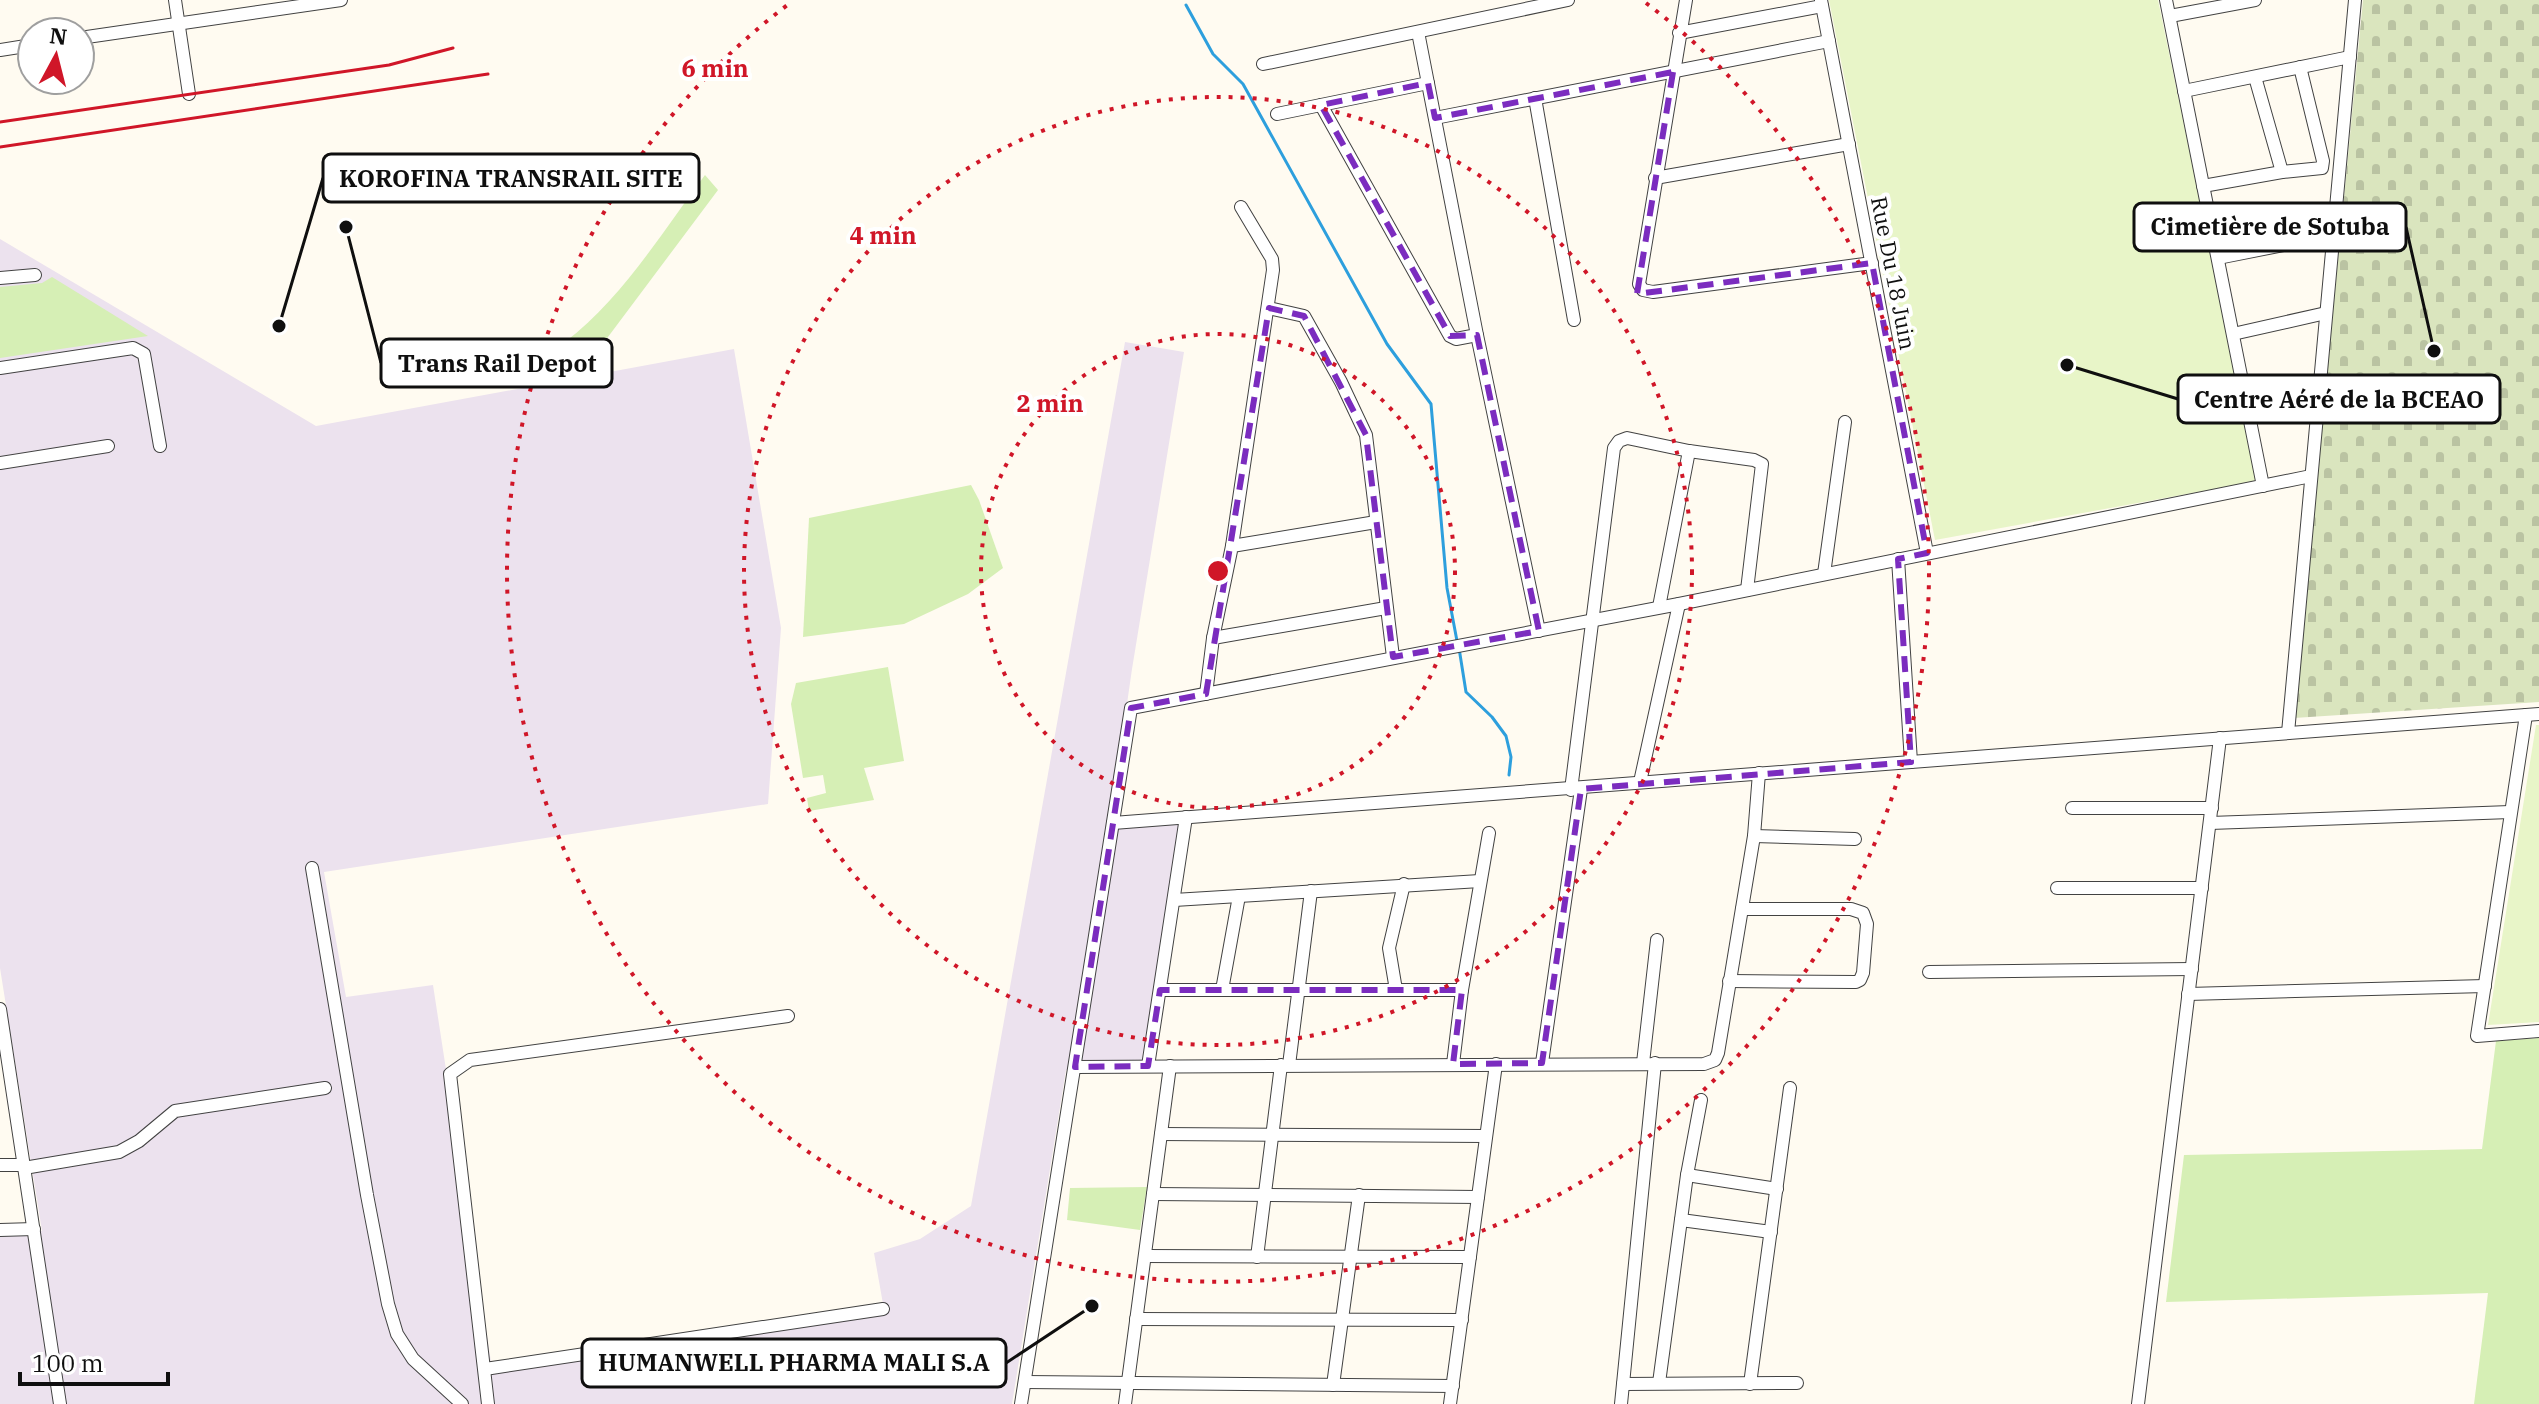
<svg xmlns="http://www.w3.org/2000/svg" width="2539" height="1404" font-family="'IBM Plex Serif',serif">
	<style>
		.industrial { fill: #ece2ee }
		.grass { fill: #d6efb5 }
		.cemetery { fill: url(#cemetery-stones) }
		.pitch { fill: #e8f5c8 }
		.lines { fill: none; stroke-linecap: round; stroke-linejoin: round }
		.stream { stroke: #2d9fdd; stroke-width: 3 }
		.street-casing { stroke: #424242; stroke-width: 14 }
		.street { stroke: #fff; stroke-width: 12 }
		.rail { stroke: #d01628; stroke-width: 3 }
		.marked { fill: none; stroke: #7b2cbf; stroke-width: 6; stroke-dasharray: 16 10; stroke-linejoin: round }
		.ring { fill: none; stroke: #d01628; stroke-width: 4; stroke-dasharray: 4 8 }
		.labels { text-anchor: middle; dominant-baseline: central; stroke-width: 8; stroke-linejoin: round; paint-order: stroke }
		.street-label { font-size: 22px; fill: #0f0f0f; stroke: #fff }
		.centre { fill: #d01628; stroke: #fff; stroke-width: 4 }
		.ring-label { font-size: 24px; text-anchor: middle; font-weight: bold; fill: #d01628; stroke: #fff; stroke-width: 8; stroke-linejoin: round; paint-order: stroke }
		.leader { fill: none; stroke: #0f0f0f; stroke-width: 3 }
		.callout-dot { fill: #0f0f0f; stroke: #fff; stroke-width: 3 }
		.callout { fill: #fff; stroke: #0f0f0f; stroke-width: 3 }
		.callout-label { font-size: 24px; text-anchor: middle; font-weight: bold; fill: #0f0f0f }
	</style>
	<defs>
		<pattern id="cemetery-stones" width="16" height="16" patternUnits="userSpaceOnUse" patternTransform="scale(2)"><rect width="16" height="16" fill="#dae5be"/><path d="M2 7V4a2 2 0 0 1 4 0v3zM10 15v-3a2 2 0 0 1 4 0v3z" fill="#bac3a2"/></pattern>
	</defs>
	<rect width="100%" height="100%" fill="#fffbf1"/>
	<path class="industrial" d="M 0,239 L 316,426 L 734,349 L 781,628 L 768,804 L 324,872 L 346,997 L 433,985 L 491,1362 L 883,1304 L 874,1253 L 920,1239 L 971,1206 L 1125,342 L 1184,352 L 1132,669 L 1110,822 L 1186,815 L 1147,1069 L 1066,1070 L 1012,1404 L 0,1404 L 0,1231 L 42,1231 L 0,968 Z"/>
	<g class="grass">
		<path d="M 705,175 L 718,190 L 587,365 L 565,342 C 622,299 662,232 705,175 Z"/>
		<path d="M 52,277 L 148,336 L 0,358 L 0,287 L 42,283 Z"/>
		<path d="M 971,485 L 979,500 L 1003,568 L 968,594 L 904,624 L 803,637 L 809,518 Z"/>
		<path d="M 888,667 L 904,761 L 864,768 L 874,800 L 809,811 L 807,798 L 826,793 L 823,775 L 803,778 L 791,704 L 796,683 Z"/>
		<path d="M 2539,1038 L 2539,1404 L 2474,1404 L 2488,1293 L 2166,1302 L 2184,1155 L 2482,1149 L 2496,1041 Z"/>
		<path d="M 1147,1187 L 1140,1230 L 1067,1220 L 1070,1188 Z"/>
	</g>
	<path class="cemetery" d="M 2363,0 L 2539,0 L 2539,702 L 2294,718 Z"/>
	<g class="pitch">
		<path d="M 1829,0 L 2158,0 L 2258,481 L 1935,540 Z"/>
		<path d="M 2536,725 L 2539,725 L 2539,1022 L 2488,1025 Z"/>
	</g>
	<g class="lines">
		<g class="stream">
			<path d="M 1186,5 L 1213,54 L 1243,84 L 1387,344 L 1431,404 L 1447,588 L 1457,641"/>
			<path d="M 1459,648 L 1466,692 L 1492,717 L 1506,736 L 1511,757 L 1509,775"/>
		</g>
		<g class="street-casing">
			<g id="street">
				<path d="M 175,0 L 189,94"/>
				<path d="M 1686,0 L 1639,284 L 1643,290 L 1653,292 L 1872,263"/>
				<path d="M 1821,0 L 1927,553"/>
				<path d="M 2166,0 L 2263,486"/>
				<path d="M 2170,16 L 2255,0"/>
				<path d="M 1418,32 L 1477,335 L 1539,631"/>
				<path d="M 1679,33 L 1822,6"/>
				<path d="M 80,38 L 341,0"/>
				<path d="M 0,50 L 32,45"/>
				<path d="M 1263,64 L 1568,0"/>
				<path d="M 2255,77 L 2282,172"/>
				<path d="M 2184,91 L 2350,57"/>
				<path d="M 1535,98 L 1574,320"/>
				<path d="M 1321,105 L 1450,336 L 1456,339 L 1477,335"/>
				<path d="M 1277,114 L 1428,83"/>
				<path d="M 1435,118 L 1829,41"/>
				<path d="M 1655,178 L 1849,144"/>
				<path d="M 2203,186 L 2282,172 L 2322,168 L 2323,161 L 2300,67"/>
				<path d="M 2218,258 L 2334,235"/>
				<path d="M 0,278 L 35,275"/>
				<path d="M 1269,308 L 1304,316 L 1341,382 L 1366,435 L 1393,657"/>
				<path d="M 2233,334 L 2326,313"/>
				<path d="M 0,368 L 133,348 L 144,354 L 160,446"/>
				<path d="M 0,463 L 108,446"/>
				<path d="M 1232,546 L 1273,270 L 1272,259 L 1241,207"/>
				<path d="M 1898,559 L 1911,762"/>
				<path d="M 1824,574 L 1845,422"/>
				<path d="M 1659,607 L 1689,451"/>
				<path d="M 1213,638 L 1232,546 L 1376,522"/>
				<path d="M 1206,694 L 1213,638 L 1386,608"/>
				<path d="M 2526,715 L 2477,1036 L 2539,1031"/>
				<path d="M 2288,733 L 2355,0"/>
				<path d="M 1640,782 L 1679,604"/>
				<path d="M 1571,790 L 1614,448 L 1619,441 L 1627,438 L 1689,451 L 1754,460 L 1762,464 L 1747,590"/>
				<path d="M 2072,808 L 2212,808"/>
				<path d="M 1113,823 L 2539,714"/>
				<path d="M 2210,823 L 2510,812"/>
				<path d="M 1754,836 L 1855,839"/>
				<path d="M 312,868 L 367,1195 L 388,1304 L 397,1334 L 413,1359 L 462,1404"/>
				<path d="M 2057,888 L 2202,888"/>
				<path d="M 1174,900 L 1480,881"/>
				<path d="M 1929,972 L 2192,969"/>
				<path d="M 1729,981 L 1856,982 L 1860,980 L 1863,973 L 1867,924 L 1863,913 L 1851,909 L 1742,909"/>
				<path d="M 1160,990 L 1462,990"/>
				<path d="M 1222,990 L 1239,896"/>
				<path d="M 1396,990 L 1389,948 L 1404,884"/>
				<path d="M 2188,994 L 2485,986"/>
				<path d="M 0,1009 L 60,1404"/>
				<path d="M 1542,1063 L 1581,789"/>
				<path d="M 1643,1063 L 1657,940"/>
				<path d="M 1453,1064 L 1462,990 L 1489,833"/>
				<path d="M 1289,1065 L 1311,891"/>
				<path d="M 1148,1066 L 1186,817"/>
				<path d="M 1075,1067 L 1704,1064 L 1715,1060 L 1718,1053 L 1754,836 L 1759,773"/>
				<path d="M 1161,1134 L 1486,1136"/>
				<path d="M 0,1165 L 24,1165"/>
				<path d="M 24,1168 L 119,1152 L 139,1141 L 175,1111 L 325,1088"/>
				<path d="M 1687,1175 L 1777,1189"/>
				<path d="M 1153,1194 L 1478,1197"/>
				<path d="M 1681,1220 L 1771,1232"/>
				<path d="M 0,1230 L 34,1229"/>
				<path d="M 1145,1256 L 1470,1257"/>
				<path d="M 1257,1257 L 1281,1065"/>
				<path d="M 1136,1319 L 1462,1320"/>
				<path d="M 485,1369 L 883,1309"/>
				<path d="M 1025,1382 L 1453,1386"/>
				<path d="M 1659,1383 L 1687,1175 L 1701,1100"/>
				<path d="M 1623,1384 L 1797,1383"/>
				<path d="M 1750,1384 L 1790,1088"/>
				<path d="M 1333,1385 L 1359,1195"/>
				<path d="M 488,1404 L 450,1074 L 470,1060 L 788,1016"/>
				<path d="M 1021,1404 L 1131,708 L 1679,604 L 2311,476"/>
				<path d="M 1125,1404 L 1170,1066"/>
				<path d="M 1450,1404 L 1496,1064"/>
				<path d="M 1621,1404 L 1655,1063"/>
				<path d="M 2138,1404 L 2220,738"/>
			</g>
		</g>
		<use href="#street" class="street"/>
		<g class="rail">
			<path d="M 0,122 L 389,65 L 453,48"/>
			<path d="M 0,147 L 488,74"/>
		</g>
	</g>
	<path class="marked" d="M 1673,72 L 1637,294 L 1872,263 L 1927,553 L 1898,559 L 1911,762 L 1581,789 L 1542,1063 L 1453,1064 L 1462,990 L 1160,990 L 1148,1066 L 1075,1067 L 1131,708 L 1206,694 L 1269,308 L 1304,316 L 1366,435 L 1393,657 L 1539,631 L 1477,335 L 1450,336 L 1321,105 L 1428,83 L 1435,118 Z"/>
	<g class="ring">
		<circle cx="1218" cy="571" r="237"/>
		<circle cx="1218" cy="571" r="474"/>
		<path d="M1646 3A711 711 0 1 1 790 3"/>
	</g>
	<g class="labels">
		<g class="street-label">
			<text transform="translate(1894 273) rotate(79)">Rue Du 18 Juin</text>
		</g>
	</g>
	<circle cx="1218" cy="571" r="12" class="centre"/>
	<g class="ring-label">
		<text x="715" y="77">6 min</text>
		<text x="883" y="244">4 min</text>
		<text x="1050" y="412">2 min</text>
	</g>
	<path class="leader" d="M279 326L323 178M2434 351L2406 227M346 227L381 363M2067 365L2178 399M1092 1306L1006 1363"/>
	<g class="callout-dot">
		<circle cx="279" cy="326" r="8"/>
		<circle cx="2434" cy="351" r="8"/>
		<circle cx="346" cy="227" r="8"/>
		<circle cx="2067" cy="365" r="8"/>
		<circle cx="1092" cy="1306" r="8"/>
	</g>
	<g class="callout">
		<rect x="323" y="154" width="376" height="48" rx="8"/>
		<rect x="2134" y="203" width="272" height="48" rx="8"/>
		<rect x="381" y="339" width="231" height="48" rx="8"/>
		<rect x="2178" y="375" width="322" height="48" rx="8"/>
		<rect x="582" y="1339" width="424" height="48" rx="8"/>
	</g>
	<g class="callout-label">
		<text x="511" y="187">KOROFINA TRANSRAIL SITE</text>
		<text x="2270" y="235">Cimetière de Sotuba</text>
		<text x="497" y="372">Trans Rail Depot</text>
		<text x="2339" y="408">Centre Aéré de la BCEAO</text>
		<text x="794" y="1371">HUMANWELL PHARMA MALI S.A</text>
	</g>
	<g transform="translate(56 56) rotate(7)"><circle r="38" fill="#ffffff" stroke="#9f9f9f" stroke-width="2"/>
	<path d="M0-6L14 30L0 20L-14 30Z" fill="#d01628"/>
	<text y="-12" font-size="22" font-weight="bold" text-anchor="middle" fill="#0f0f0f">N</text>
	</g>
	<path d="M20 1372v12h148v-12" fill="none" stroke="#0f0f0f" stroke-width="4"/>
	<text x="32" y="1372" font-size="24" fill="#0f0f0f" stroke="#ffffff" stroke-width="6" paint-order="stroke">100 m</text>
</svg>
